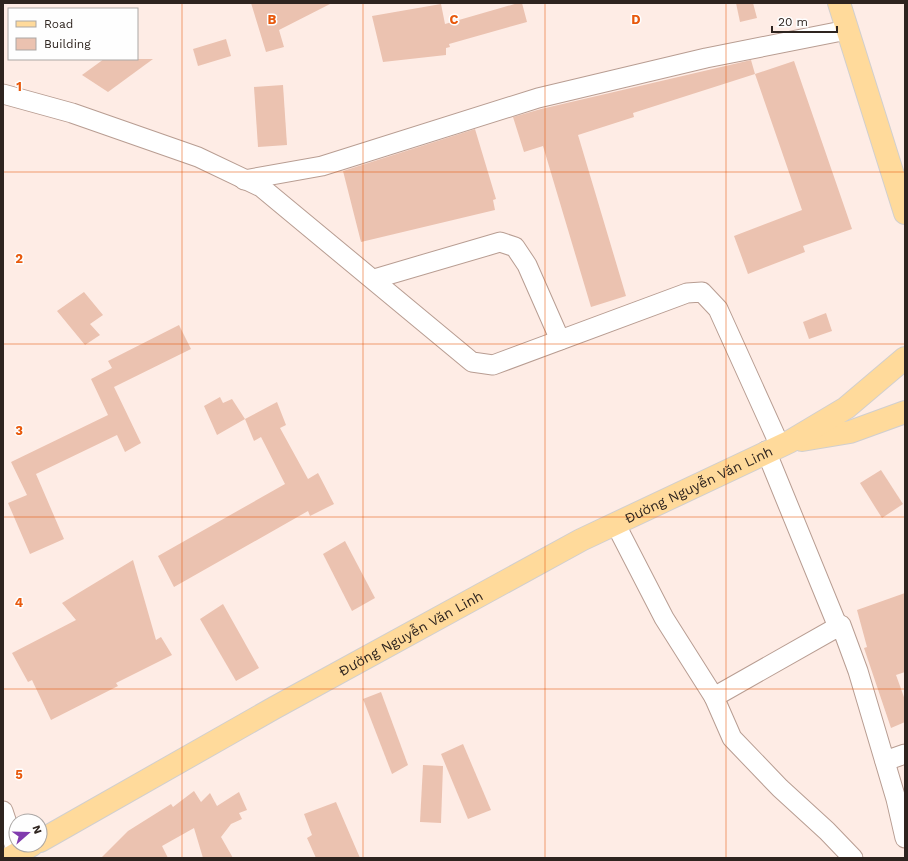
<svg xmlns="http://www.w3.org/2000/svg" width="908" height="861" font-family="'Work Sans',sans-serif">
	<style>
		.building { fill: #ebc2b0 }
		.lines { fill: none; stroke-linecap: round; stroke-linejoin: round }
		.street-casing { stroke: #b89d92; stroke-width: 21 }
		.primary-casing { stroke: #d1cfce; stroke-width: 24 }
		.street { stroke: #fff; stroke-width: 19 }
		.primary { stroke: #ffda9b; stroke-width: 22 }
		.grid { fill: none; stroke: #e8590c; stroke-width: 1; stroke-opacity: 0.55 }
		.labels { text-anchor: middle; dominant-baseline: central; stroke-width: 3; stroke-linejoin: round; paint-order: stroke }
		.street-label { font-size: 14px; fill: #2e241f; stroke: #fefefe }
		.grid-label { font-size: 13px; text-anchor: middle; font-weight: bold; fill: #e8590c; stroke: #fefefe; stroke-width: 3; stroke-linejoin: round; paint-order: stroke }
	</style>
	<rect width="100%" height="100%" fill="#feece5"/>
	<g class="building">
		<path d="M 251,3 L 332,3 L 279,30 L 284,47 L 266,52 Z"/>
		<path d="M 518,3 L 522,3 L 527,22 L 449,44 L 450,47 L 446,48 L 446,55 L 383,62 L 372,16 L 441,4 L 445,24 Z"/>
		<path d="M 736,3 L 753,3 L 757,18 L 740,22 Z"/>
		<path d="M 226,39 L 231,56 L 198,66 L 193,49 Z"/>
		<path d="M 104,59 L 153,59 L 108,92 L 82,75 Z"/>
		<path d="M 751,60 L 755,74 L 633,113 L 634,117 L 578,135 L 626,296 L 591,307 L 543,146 L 524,152 L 513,117 L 541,109 Z"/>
		<path d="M 794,61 L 852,229 L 803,246 L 805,252 L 748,274 L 734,236 L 802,210 L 755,74 Z"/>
		<path d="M 283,85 L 287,145 L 258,147 L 254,87 Z"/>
		<path d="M 475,129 L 496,199 L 493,200 L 495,210 L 361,242 L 343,171 Z"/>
		<path d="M 84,292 L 103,315 L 90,324 L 100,335 L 85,345 L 57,311 Z"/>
		<path d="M 826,313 L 832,331 L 809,339 L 803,322 Z"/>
		<path d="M 179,325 L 191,349 L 114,387 L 141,443 L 125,452 L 117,435 L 36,474 L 64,539 L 30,554 L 8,503 L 27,495 L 11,462 L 108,415 L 91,379 L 112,368 L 108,361 Z"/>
		<path d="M 220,397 L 223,403 L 232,399 L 245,419 L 217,435 L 204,406 Z"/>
		<path d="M 277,402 L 286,425 L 280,428 L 308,479 L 318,473 L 334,504 L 310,516 L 308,511 L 174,587 L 158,556 L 285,484 L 261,437 L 254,441 L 245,419 Z"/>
		<path d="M 881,470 L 903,504 L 882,518 L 860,483 Z"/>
		<path d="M 345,541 L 375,598 L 352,611 L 323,554 Z"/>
		<path d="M 133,560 L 156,640 L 161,637 L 172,655 L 116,683 L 118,686 L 51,720 L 32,680 L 28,682 L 12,653 L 76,620 L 62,603 Z"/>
		<path d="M 905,593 L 905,672 L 896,675 L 905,700 L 905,722 L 891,728 L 864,648 L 867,647 L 857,610 Z"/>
		<path d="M 223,604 L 259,668 L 236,681 L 200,619 Z"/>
		<path d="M 381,692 L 408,765 L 392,774 L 363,699 Z"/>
		<path d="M 463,744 L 491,810 L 468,819 L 441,754 Z"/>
		<path d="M 423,765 L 443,766 L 441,823 L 420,822 Z"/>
		<path d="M 194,791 L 201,802 L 210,793 L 217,806 L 239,792 L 247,810 L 239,813 L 242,819 L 231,824 L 221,837 L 233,858 L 203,858 L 194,828 L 162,846 L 168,858 L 101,858 L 128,831 L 171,804 L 173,807 Z"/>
		<path d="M 336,802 L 360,858 L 316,858 L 307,838 L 312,835 L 304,814 Z"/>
	</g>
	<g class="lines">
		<g class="street-casing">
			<g id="street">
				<path d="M 3,94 L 72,113 L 198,157 L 261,187 L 472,362 L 493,365 L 687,293 L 702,292 L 718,309 L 780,446"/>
				<path d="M 244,180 L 322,166 L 538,98 L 706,58 L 847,30"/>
				<path d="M 374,279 L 500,242 L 515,247 L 527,265 L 560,340"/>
				<path d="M 766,451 L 838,627"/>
				<path d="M 616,525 L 664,618 L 714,697 L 732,738 L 780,788 L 827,831 L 853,858"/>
				<path d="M 714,697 L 841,625 L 858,671 L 896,799 L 905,838"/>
				<path d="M 885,761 L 905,754"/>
				<path d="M 3,811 L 17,853"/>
			</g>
		</g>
		<g class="primary-casing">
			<g id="primary">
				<path d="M 839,3 L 905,213"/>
				<path d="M 802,440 L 850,432 L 905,412"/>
				<path id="s1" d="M 40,841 L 274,708 L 581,540 L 789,442 L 846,408 L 905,358"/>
				<path d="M 9,858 L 32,845"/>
			</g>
		</g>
		<use href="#street" class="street"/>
		<use href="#primary" class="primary"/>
	</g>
	<path class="grid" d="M 182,3 L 182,858M 363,3 L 363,858M 545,3 L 545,858M 726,3 L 726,858M 3,172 L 905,172M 3,344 L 905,344M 3,517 L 905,517M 3,689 L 905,689"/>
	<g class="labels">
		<g class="street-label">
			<text stroke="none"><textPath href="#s1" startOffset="749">Đường Nguyễn Văn Linh</textPath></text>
			<text stroke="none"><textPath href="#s1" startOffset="425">Đường Nguyễn Văn Linh</textPath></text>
		</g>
	</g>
	<g class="grid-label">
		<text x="272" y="24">B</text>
		<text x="454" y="24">C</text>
		<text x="636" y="24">D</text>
		<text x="19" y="91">1</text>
		<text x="19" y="263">2</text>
		<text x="19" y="435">3</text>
		<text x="19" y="607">4</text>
		<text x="19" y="779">5</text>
	</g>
	<rect width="908" height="861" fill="none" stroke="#2e241f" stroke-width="8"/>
	<rect x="8" y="8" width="130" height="52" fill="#fefefe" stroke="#aba7a5"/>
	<rect x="16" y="21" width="20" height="6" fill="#ffda9b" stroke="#aba7a5"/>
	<text x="44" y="28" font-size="12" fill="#2e241f">Road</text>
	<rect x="16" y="38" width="20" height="12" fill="#ebc2b0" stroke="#aba7a5"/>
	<text x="44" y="48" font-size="12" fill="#2e241f">Building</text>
	<g transform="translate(28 833) rotate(70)"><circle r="19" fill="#fefefe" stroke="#aba7a5"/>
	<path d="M0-3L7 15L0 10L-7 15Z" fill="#803bae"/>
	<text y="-6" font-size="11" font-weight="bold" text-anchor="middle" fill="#2e241f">N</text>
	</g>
	<path d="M772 26v6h65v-6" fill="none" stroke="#2e241f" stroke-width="2"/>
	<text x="778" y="26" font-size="12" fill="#2e241f" stroke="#fefefe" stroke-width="3" paint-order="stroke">20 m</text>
</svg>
